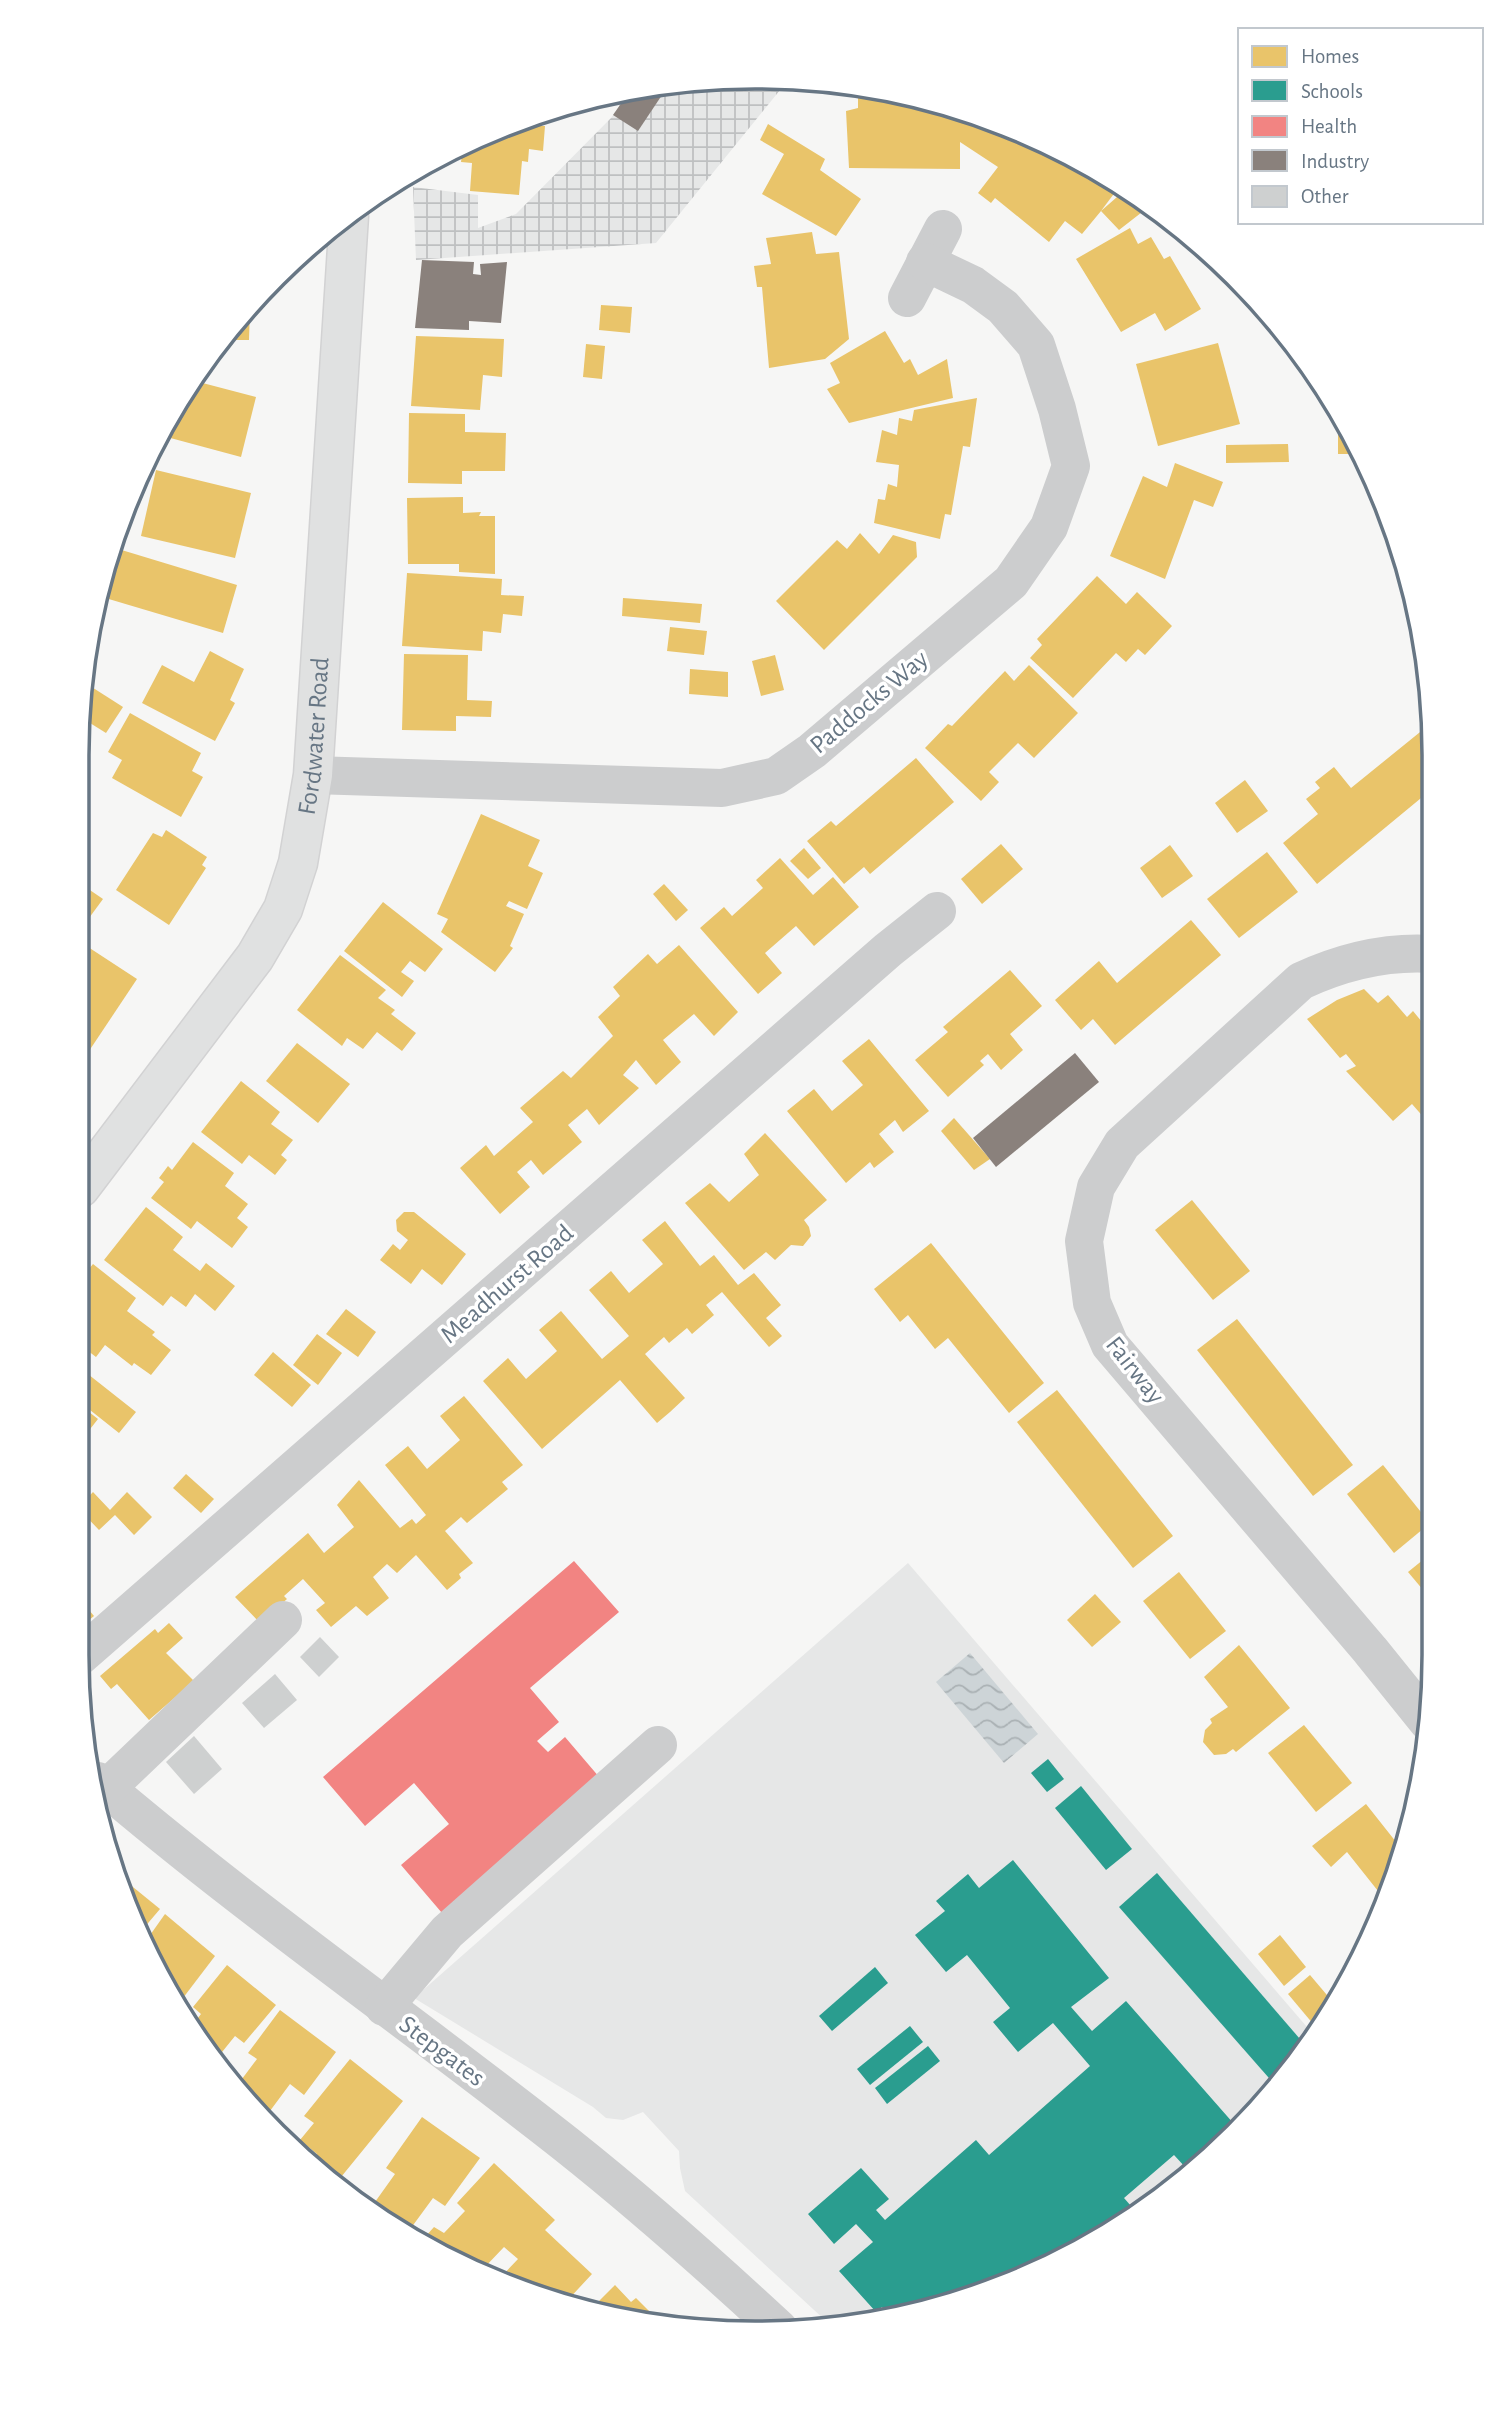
<svg xmlns="http://www.w3.org/2000/svg" width="1511" height="2410" font-family="'Alegreya Sans',sans-serif">
	<style>
		.built { fill: #e6e7e7 }
		.industrial { fill: url(#industrial-grid) }
		.water { fill: url(#water-waves) }
		.homes { fill: #e9c46a }
		.schools { fill: #2a9d8f }
		.health { fill: #f28482 }
		.industry { fill: #8a817c }
		.building { fill: #ced0d0 }
		.lines { fill: none; stroke-linecap: round; stroke-linejoin: round }
		.major-casing { stroke: #d2d2d3; stroke-width: 41 }
		.minor { stroke: #cccdce; stroke-width: 38 }
		.major { stroke: #e0e1e1; stroke-width: 38 }
		.labels { text-anchor: middle; dominant-baseline: central; stroke-width: 7; stroke-linejoin: round; paint-order: stroke }
		.street-label { font-size: 26px; fill: #677684; stroke: #fff }
		.rim { fill: none; stroke: #677684; stroke-width: 3.5 }
	</style>
	<defs>
		<pattern id="industrial-grid" width="8" height="8" patternUnits="userSpaceOnUse" patternTransform="scale(1.75)"><rect width="8" height="8" fill="#e6e7e7"/><path d="M0 4h8M4 0v8" fill="none" stroke="#bec0c1"/></pattern>
		<pattern id="water-waves" width="16" height="10" patternUnits="userSpaceOnUse" patternTransform="scale(1.75)"><rect width="16" height="10" fill="#cdd4d7"/><path d="M0 5q4-4 8 0t8 0" fill="none" stroke="#aab1b4"/></pattern>
	</defs>
	<rect width="100%" height="100%" fill="#f6f6f5"/>
	<path class="built" d="M 908,1563 L 1313,2034 L 1294,2067 L 1133,2218 L 973,2297 L 826,2321 L 685,2191 L 680,2168 L 679,2151 L 643,2112 L 623,2120 L 606,2118 L 593,2107 L 414,1998 Z"/>
	<path class="industrial" d="M 789,79 L 656,243 L 416,260 L 413,187 L 478,195 L 478,228 L 516,214 L 611,118 L 629,92 L 667,83 Z"/>
	<path class="water" d="M 970,1653 L 1038,1734 L 1004,1763 L 936,1682 Z"/>
	<g class="homes">
		<path d="M 858,88 L 916,98 L 917,109 L 955,109 L 1001,129 L 1003,127 L 1054,146 L 1082,168 L 1084,165 L 1114,183 L 1111,186 L 1116,191 L 1101,211 L 1125,190 L 1137,198 L 1146,209 L 1119,230 L 1101,211 L 1082,234 L 1065,221 L 1049,242 L 995,198 L 991,203 L 978,193 L 998,167 L 960,142 L 960,169 L 849,168 L 846,111 L 858,108 Z"/>
		<path d="M 537,113 L 537,126 L 545,126 L 543,151 L 529,149 L 528,162 L 522,161 L 519,195 L 470,191 L 472,163 L 461,162 L 463,147 Z"/>
		<path d="M 768,124 L 825,159 L 820,170 L 861,199 L 836,236 L 762,194 L 784,154 L 760,140 Z"/>
		<path d="M 1130,228 L 1138,244 L 1151,237 L 1164,259 L 1170,256 L 1201,309 L 1165,331 L 1155,313 L 1121,332 L 1076,259 Z"/>
		<path d="M 812,232 L 816,254 L 839,252 L 849,339 L 825,359 L 769,368 L 762,287 L 757,287 L 754,266 L 771,264 L 766,238 Z"/>
		<path d="M 265,291 L 265,307 L 251,307 L 253,305 Z"/>
		<path d="M 601,305 L 632,307 L 630,333 L 599,330 Z"/>
		<path d="M 250,308 L 249,340 L 225,340 L 225,354 L 211,353 L 217,343 Z"/>
		<path d="M 885,331 L 904,363 L 910,359 L 918,375 L 947,359 L 953,398 L 849,423 L 827,389 L 840,383 L 830,363 Z"/>
		<path d="M 416,336 L 504,339 L 502,377 L 483,375 L 480,410 L 411,406 Z"/>
		<path d="M 1218,343 L 1240,424 L 1158,446 L 1136,364 Z"/>
		<path d="M 586,344 L 605,346 L 602,379 L 583,377 Z"/>
		<path d="M 195,381 L 256,397 L 241,457 L 163,436 Z"/>
		<path d="M 977,398 L 970,447 L 963,446 L 951,515 L 945,514 L 940,539 L 874,523 L 878,499 L 885,500 L 888,484 L 897,487 L 899,465 L 876,462 L 882,430 L 897,435 L 899,418 L 912,421 L 914,410 Z"/>
		<path d="M 409,413 L 465,414 L 465,432 L 506,433 L 505,471 L 462,471 L 462,484 L 408,483 Z"/>
		<path d="M 1338,435 L 1352,435 L 1360,454 L 1338,454 Z"/>
		<path d="M 1288,444 L 1289,462 L 1226,463 L 1226,445 Z"/>
		<path d="M 1175,463 L 1223,482 L 1213,507 L 1194,500 L 1165,579 L 1110,556 L 1143,476 L 1167,487 Z"/>
		<path d="M 156,470 L 251,493 L 235,558 L 141,536 Z"/>
		<path d="M 463,497 L 463,513 L 481,512 L 479,516 L 495,516 L 495,574 L 459,572 L 459,564 L 408,564 L 407,498 Z"/>
		<path d="M 860,533 L 879,554 L 893,535 L 916,542 L 917,557 L 824,650 L 776,601 L 837,540 L 847,549 Z"/>
		<path d="M 115,548 L 237,585 L 223,633 L 102,597 Z"/>
		<path d="M 407,573 L 502,579 L 501,595 L 524,596 L 522,616 L 503,614 L 501,633 L 483,631 L 482,651 L 402,646 Z"/>
		<path d="M 1097,576 L 1126,604 L 1137,592 L 1172,626 L 1145,655 L 1138,649 L 1126,662 L 1116,653 L 1073,698 L 1030,658 L 1042,645 L 1037,639 Z"/>
		<path d="M 623,598 L 702,604 L 700,623 L 622,616 Z"/>
		<path d="M 670,627 L 707,631 L 704,655 L 667,651 Z"/>
		<path d="M 210,651 L 244,669 L 230,700 L 235,703 L 215,741 L 142,703 L 162,665 L 194,682 Z"/>
		<path d="M 404,654 L 468,655 L 467,700 L 492,701 L 491,717 L 456,716 L 456,731 L 402,730 Z"/>
		<path d="M 775,655 L 784,690 L 761,696 L 752,661 Z"/>
		<path d="M 1029,665 L 1078,713 L 1034,758 L 1018,743 L 989,772 L 999,782 L 981,801 L 925,748 L 948,724 L 952,726 L 1005,671 L 1014,681 Z"/>
		<path d="M 690,669 L 728,672 L 728,697 L 689,694 Z"/>
		<path d="M 87,684 L 123,707 L 106,733 L 82,718 L 83,690 Z"/>
		<path d="M 130,713 L 201,753 L 192,771 L 203,777 L 181,817 L 112,778 L 122,760 L 108,752 Z"/>
		<path d="M 1430,724 L 1432,727 L 1432,789 L 1317,884 L 1283,843 L 1318,814 L 1306,799 L 1320,788 L 1315,782 L 1334,767 L 1351,788 Z"/>
		<path d="M 916,758 L 954,802 L 870,874 L 864,867 L 844,884 L 807,841 L 831,821 L 836,826 Z"/>
		<path d="M 1245,780 L 1268,811 L 1237,833 L 1215,803 Z"/>
		<path d="M 481,814 L 540,840 L 528,866 L 543,873 L 527,909 L 509,901 L 506,906 L 524,914 L 510,946 L 513,948 L 495,972 L 441,932 L 448,919 L 437,914 Z"/>
		<path d="M 166,830 L 207,857 L 202,865 L 206,868 L 169,925 L 116,890 L 153,833 L 162,837 Z"/>
		<path d="M 1001,844 L 1023,869 L 982,904 L 961,879 Z"/>
		<path d="M 1170,845 L 1193,876 L 1162,898 L 1140,868 Z"/>
		<path d="M 804,848 L 821,868 L 808,879 L 790,861 Z"/>
		<path d="M 1267,852 L 1298,892 L 1239,938 L 1207,899 Z"/>
		<path d="M 780,858 L 813,895 L 833,877 L 859,907 L 814,946 L 796,926 L 765,953 L 782,973 L 758,994 L 700,928 L 724,907 L 732,916 L 763,888 L 756,880 Z"/>
		<path d="M 81,884 L 103,899 L 81,929 Z"/>
		<path d="M 664,884 L 688,910 L 676,921 L 653,894 Z"/>
		<path d="M 383,902 L 443,949 L 425,972 L 410,961 L 401,972 L 414,981 L 402,997 L 344,951 Z"/>
		<path d="M 1191,920 L 1221,955 L 1115,1045 L 1093,1019 L 1081,1030 L 1055,1000 L 1099,961 L 1117,983 Z"/>
		<path d="M 85,945 L 137,979 L 89,1051 L 81,1045 L 81,952 Z"/>
		<path d="M 679,945 L 738,1012 L 714,1036 L 694,1014 L 663,1040 L 681,1062 L 656,1085 L 636,1060 L 623,1075 L 639,1088 L 599,1125 L 587,1109 L 568,1125 L 582,1142 L 543,1175 L 531,1160 L 517,1172 L 530,1187 L 500,1214 L 460,1168 L 486,1145 L 494,1156 L 533,1122 L 520,1108 L 563,1071 L 571,1078 L 613,1036 L 598,1017 L 620,996 L 613,987 L 648,954 L 657,964 Z"/>
		<path d="M 340,955 L 386,990 L 378,998 L 395,1010 L 391,1014 L 416,1033 L 402,1051 L 377,1032 L 363,1049 L 347,1038 L 342,1046 L 297,1010 Z"/>
		<path d="M 1010,970 L 1042,1006 L 1010,1034 L 1023,1050 L 1001,1070 L 988,1054 L 980,1061 L 984,1065 L 948,1097 L 915,1060 L 948,1032 L 943,1027 Z"/>
		<path d="M 1364,989 L 1378,1003 L 1388,995 L 1407,1017 L 1413,1011 L 1431,1033 L 1431,1116 L 1426,1120 L 1412,1104 L 1393,1121 L 1346,1071 L 1356,1066 L 1346,1054 L 1340,1058 L 1307,1019 L 1337,1000 Z"/>
		<path d="M 869,1039 L 929,1111 L 903,1132 L 895,1120 L 879,1134 L 894,1152 L 874,1168 L 870,1162 L 846,1183 L 787,1111 L 814,1089 L 832,1111 L 863,1085 L 842,1061 Z"/>
		<path d="M 297,1043 L 350,1084 L 318,1123 L 266,1081 Z"/>
		<path d="M 241,1081 L 280,1112 L 271,1124 L 293,1140 L 281,1155 L 287,1160 L 275,1175 L 249,1155 L 242,1164 L 201,1132 Z"/>
		<path d="M 954,1118 L 990,1159 L 974,1170 L 941,1131 Z"/>
		<path d="M 765,1133 L 827,1200 L 804,1220 L 809,1227 L 811,1236 L 803,1246 L 791,1245 L 775,1260 L 766,1252 L 744,1270 L 685,1203 L 710,1183 L 729,1202 L 759,1175 L 744,1154 Z"/>
		<path d="M 193,1142 L 234,1173 L 225,1186 L 248,1204 L 237,1218 L 248,1227 L 232,1248 L 197,1221 L 191,1229 L 151,1198 L 164,1182 L 159,1178 L 168,1166 L 172,1170 Z"/>
		<path d="M 1192,1200 L 1250,1271 L 1213,1300 L 1155,1230 Z"/>
		<path d="M 146,1207 L 183,1237 L 173,1250 L 200,1271 L 206,1263 L 235,1286 L 215,1311 L 195,1294 L 186,1307 L 171,1296 L 163,1306 L 104,1260 Z"/>
		<path d="M 404,1212 L 414,1212 L 466,1254 L 442,1285 L 422,1269 L 411,1284 L 380,1260 L 393,1244 L 400,1250 L 408,1240 L 397,1231 L 396,1220 Z"/>
		<path d="M 665,1221 L 700,1266 L 714,1255 L 738,1285 L 754,1273 L 781,1305 L 766,1318 L 782,1336 L 769,1347 L 722,1292 L 706,1305 L 714,1315 L 692,1334 L 687,1328 L 669,1343 L 664,1337 L 645,1354 L 685,1398 L 670,1412 L 657,1423 L 620,1380 L 542,1449 L 483,1381 L 508,1358 L 526,1379 L 557,1351 L 539,1330 L 561,1311 L 602,1359 L 629,1336 L 589,1290 L 611,1271 L 629,1293 L 663,1264 L 642,1240 Z"/>
		<path d="M 931,1243 L 1044,1383 L 1009,1413 L 948,1338 L 935,1349 L 908,1315 L 900,1322 L 874,1289 Z"/>
		<path d="M 93,1264 L 136,1298 L 127,1311 L 155,1332 L 152,1335 L 171,1350 L 151,1375 L 134,1363 L 132,1366 L 105,1345 L 96,1357 L 79,1344 L 79,1281 Z"/>
		<path d="M 346,1309 L 376,1332 L 358,1357 L 326,1334 Z"/>
		<path d="M 1237,1319 L 1353,1465 L 1313,1496 L 1197,1350 Z"/>
		<path d="M 317,1334 L 342,1353 L 318,1385 L 293,1365 Z"/>
		<path d="M 273,1352 L 311,1385 L 292,1407 L 254,1375 Z"/>
		<path d="M 79,1367 L 136,1412 L 119,1433 L 90,1410 L 89,1412 L 98,1419 L 87,1433 L 78,1426 Z"/>
		<path d="M 1057,1390 L 1173,1536 L 1133,1568 L 1017,1422 Z"/>
		<path d="M 464,1396 L 523,1465 L 502,1482 L 508,1489 L 467,1523 L 461,1517 L 445,1531 L 473,1563 L 459,1574 L 461,1578 L 447,1590 L 416,1555 L 397,1573 L 387,1564 L 373,1577 L 389,1598 L 367,1616 L 356,1606 L 331,1627 L 316,1610 L 325,1603 L 303,1579 L 284,1596 L 287,1599 L 260,1623 L 235,1597 L 308,1533 L 324,1553 L 354,1527 L 337,1505 L 359,1480 L 400,1528 L 412,1519 L 416,1524 L 426,1515 L 385,1465 L 408,1446 L 427,1469 L 460,1440 L 440,1416 Z"/>
		<path d="M 1383,1465 L 1429,1522 L 1429,1524 L 1394,1553 L 1347,1494 Z"/>
		<path d="M 186,1474 L 214,1499 L 201,1513 L 173,1488 Z"/>
		<path d="M 93,1492 L 110,1510 L 127,1492 L 152,1517 L 134,1535 L 115,1515 L 99,1530 L 78,1508 Z"/>
		<path d="M 1429,1555 L 1429,1597 L 1408,1572 Z"/>
		<path d="M 1179,1572 L 1226,1631 L 1190,1659 L 1143,1601 Z"/>
		<path d="M 77,1583 L 84,1591 L 78,1597 L 94,1616 L 77,1630 Z"/>
		<path d="M 1095,1594 L 1121,1622 L 1092,1647 L 1067,1620 Z"/>
		<path d="M 169,1623 L 183,1638 L 166,1653 L 194,1681 L 149,1720 L 117,1684 L 111,1689 L 100,1676 L 155,1629 L 158,1633 Z"/>
		<path d="M 1239,1645 L 1290,1708 L 1236,1752 L 1233,1749 L 1226,1754 L 1214,1755 L 1203,1742 L 1205,1730 L 1212,1723 L 1210,1719 L 1228,1707 L 1204,1677 Z"/>
		<path d="M 1304,1725 L 1352,1783 L 1316,1812 L 1268,1753 Z"/>
		<path d="M 1366,1804 L 1400,1847 L 1391,1880 L 1378,1891 L 1347,1852 L 1331,1867 L 1312,1846 Z"/>
		<path d="M 112,1870 L 160,1909 L 143,1929 L 113,1872 Z"/>
		<path d="M 165,1914 L 215,1956 L 183,1998 L 177,1992 L 148,1938 Z"/>
		<path d="M 1280,1935 L 1306,1967 L 1284,1986 L 1258,1954 Z"/>
		<path d="M 227,1965 L 276,2005 L 244,2043 L 235,2036 L 214,2062 L 194,2023 L 201,2014 L 193,2007 Z"/>
		<path d="M 1310,1975 L 1332,2001 L 1323,2018 L 1314,2025 L 1288,1994 Z"/>
		<path d="M 280,2010 L 336,2052 L 304,2095 L 290,2084 L 267,2115 L 236,2087 L 257,2059 L 248,2053 Z"/>
		<path d="M 350,2059 L 403,2101 L 337,2182 L 311,2161 L 317,2154 L 300,2140 L 314,2123 L 304,2116 Z"/>
		<path d="M 422,2117 L 480,2158 L 445,2206 L 433,2198 L 411,2228 L 375,2202 L 395,2174 L 386,2168 Z"/>
		<path d="M 494,2163 L 555,2220 L 545,2230 L 592,2274 L 566,2302 L 538,2297 L 501,2277 L 518,2259 L 504,2247 L 484,2268 L 425,2237 L 434,2227 L 444,2233 L 465,2211 L 457,2203 Z"/>
		<path d="M 615,2285 L 631,2302 L 636,2298 L 654,2316 L 594,2306 Z"/>
	</g>
	<g class="schools">
		<path d="M 1048,1759 L 1064,1779 L 1047,1792 L 1031,1773 Z"/>
		<path d="M 1081,1786 L 1132,1849 L 1106,1870 L 1055,1808 Z"/>
		<path d="M 1013,1860 L 1109,1978 L 1071,2007 L 1092,2031 L 1126,2001 L 1234,2124 L 1186,2168 L 1174,2155 L 1124,2198 L 1138,2214 L 1133,2218 L 973,2297 L 886,2311 L 882,2307 L 876,2312 L 839,2271 L 873,2242 L 856,2224 L 834,2244 L 808,2214 L 861,2168 L 889,2199 L 876,2210 L 885,2220 L 976,2140 L 989,2155 L 1090,2066 L 1053,2023 L 1018,2052 L 993,2022 L 1010,2008 L 967,1955 L 946,1972 L 915,1935 L 945,1911 L 936,1901 L 968,1874 L 979,1888 Z"/>
		<path d="M 1157,1873 L 1306,2046 L 1294,2067 L 1275,2085 L 1119,1907 Z"/>
		<path d="M 875,1967 L 888,1983 L 832,2031 L 819,2016 Z"/>
		<path d="M 910,2026 L 923,2042 L 870,2085 L 857,2069 Z"/>
		<path d="M 928,2046 L 940,2061 L 887,2104 L 875,2088 Z"/>
	</g>
	<path class="health" d="M 574,1561 L 619,1612 L 530,1688 L 559,1722 L 537,1741 L 548,1752 L 565,1737 L 600,1778 L 442,1913 L 401,1865 L 449,1824 L 414,1783 L 365,1826 L 323,1777 Z"/>
	<g class="industry">
		<path d="M 667,83 L 670,83 L 638,131 L 613,115 L 629,92 Z"/>
		<path d="M 422,260 L 474,262 L 473,274 L 481,275 L 480,264 L 507,262 L 501,323 L 469,321 L 469,330 L 415,328 Z"/>
		<path d="M 1075,1053 L 1099,1082 L 996,1167 L 973,1138 Z"/>
	</g>
	<g class="building">
		<path d="M 320,1637 L 339,1657 L 319,1677 L 300,1657 Z"/>
		<path d="M 275,1674 L 297,1700 L 264,1728 L 242,1703 Z"/>
		<path d="M 194,1736 L 222,1769 L 194,1794 L 166,1762 Z"/>
	</g>
	<g class="lines">
		<g class="major-casing">
			<g id="major">
				<path id="s1" d="M 80,1188 L 255,957 L 283,909 L 298,863 L 313,775 L 349,216"/>
			</g>
		</g>
		<g class="minor">
			<path d="M 907,298 L 943,229"/>
			<path d="M 313,775 L 722,788 L 776,776 L 812,751 L 1011,582 L 1049,527 L 1071,466 L 1057,409 L 1036,345 L 1003,307 L 973,285 L 925,262"/>
			<path d="M 78,1658 L 888,950 L 937,911"/>
			<path d="M 1428,1722 L 1370,1650 L 1110,1345 L 1092,1303 L 1084,1241 L 1096,1187 L 1122,1144 L 1301,981 C 1342,962 1385,951 1432,954"/>
			<path d="M 98,1781 C 248,1909 411,2022 567,2145 C 640,2203 710,2265 779,2329"/>
			<path d="M 107,1788 L 283,1620"/>
			<path d="M 384,2007 L 447,1932 L 658,1745"/>
		</g>
		<use href="#major" class="major"/>
	</g>
	<g class="labels">
		<g class="street-label">
			<text transform="translate(869 702) rotate(-40)">Paddocks Way</text>
			<text stroke="none"><textPath href="#s1" startOffset="522">Fordwater Road</textPath></text>
			<text transform="translate(507 1284) rotate(-41)">Meadhurst Road</text>
			<text transform="translate(1135 1370) rotate(52)">Fairway</text>
			<text transform="translate(442 2051) rotate(37)">Stepgates</text>
		</g>
	</g>
	<path d="M0 0H1511V2410H0ZM755 89H756A666 666 0 0 1 1422 755V1655A666 666 0 0 1 756 2321H755A666 666 0 0 1 89 1655V755A666 666 0 0 1 755 89Z" fill="#fff" fill-rule="evenodd"/>
	<path class="rim" d="M755 89H756A666 666 0 0 1 1422 755V1655A666 666 0 0 1 756 2321H755A666 666 0 0 1 89 1655V755A666 666 0 0 1 755 89Z"/>
	<rect x="1238" y="28" width="245" height="196" fill="#ffffff" stroke="#c2c8ce" stroke-width="2"/>
	<rect x="1252" y="46" width="35" height="21" fill="#e9c46a" stroke="#c2c8ce" stroke-width="2"/>
	<text x="1301" y="63" font-size="21" fill="#677684">Homes</text>
	<rect x="1252" y="80" width="35" height="21" fill="#2a9d8f" stroke="#c2c8ce" stroke-width="2"/>
	<text x="1301" y="98" font-size="21" fill="#677684">Schools</text>
	<rect x="1252" y="116" width="35" height="21" fill="#f28482" stroke="#c2c8ce" stroke-width="2"/>
	<text x="1301" y="133" font-size="21" fill="#677684">Health</text>
	<rect x="1252" y="150" width="35" height="21" fill="#8a817c" stroke="#c2c8ce" stroke-width="2"/>
	<text x="1301" y="168" font-size="21" fill="#677684">Industry</text>
	<rect x="1252" y="186" width="35" height="21" fill="#ced0d0" stroke="#c2c8ce" stroke-width="2"/>
	<text x="1301" y="203" font-size="21" fill="#677684">Other</text>
</svg>
